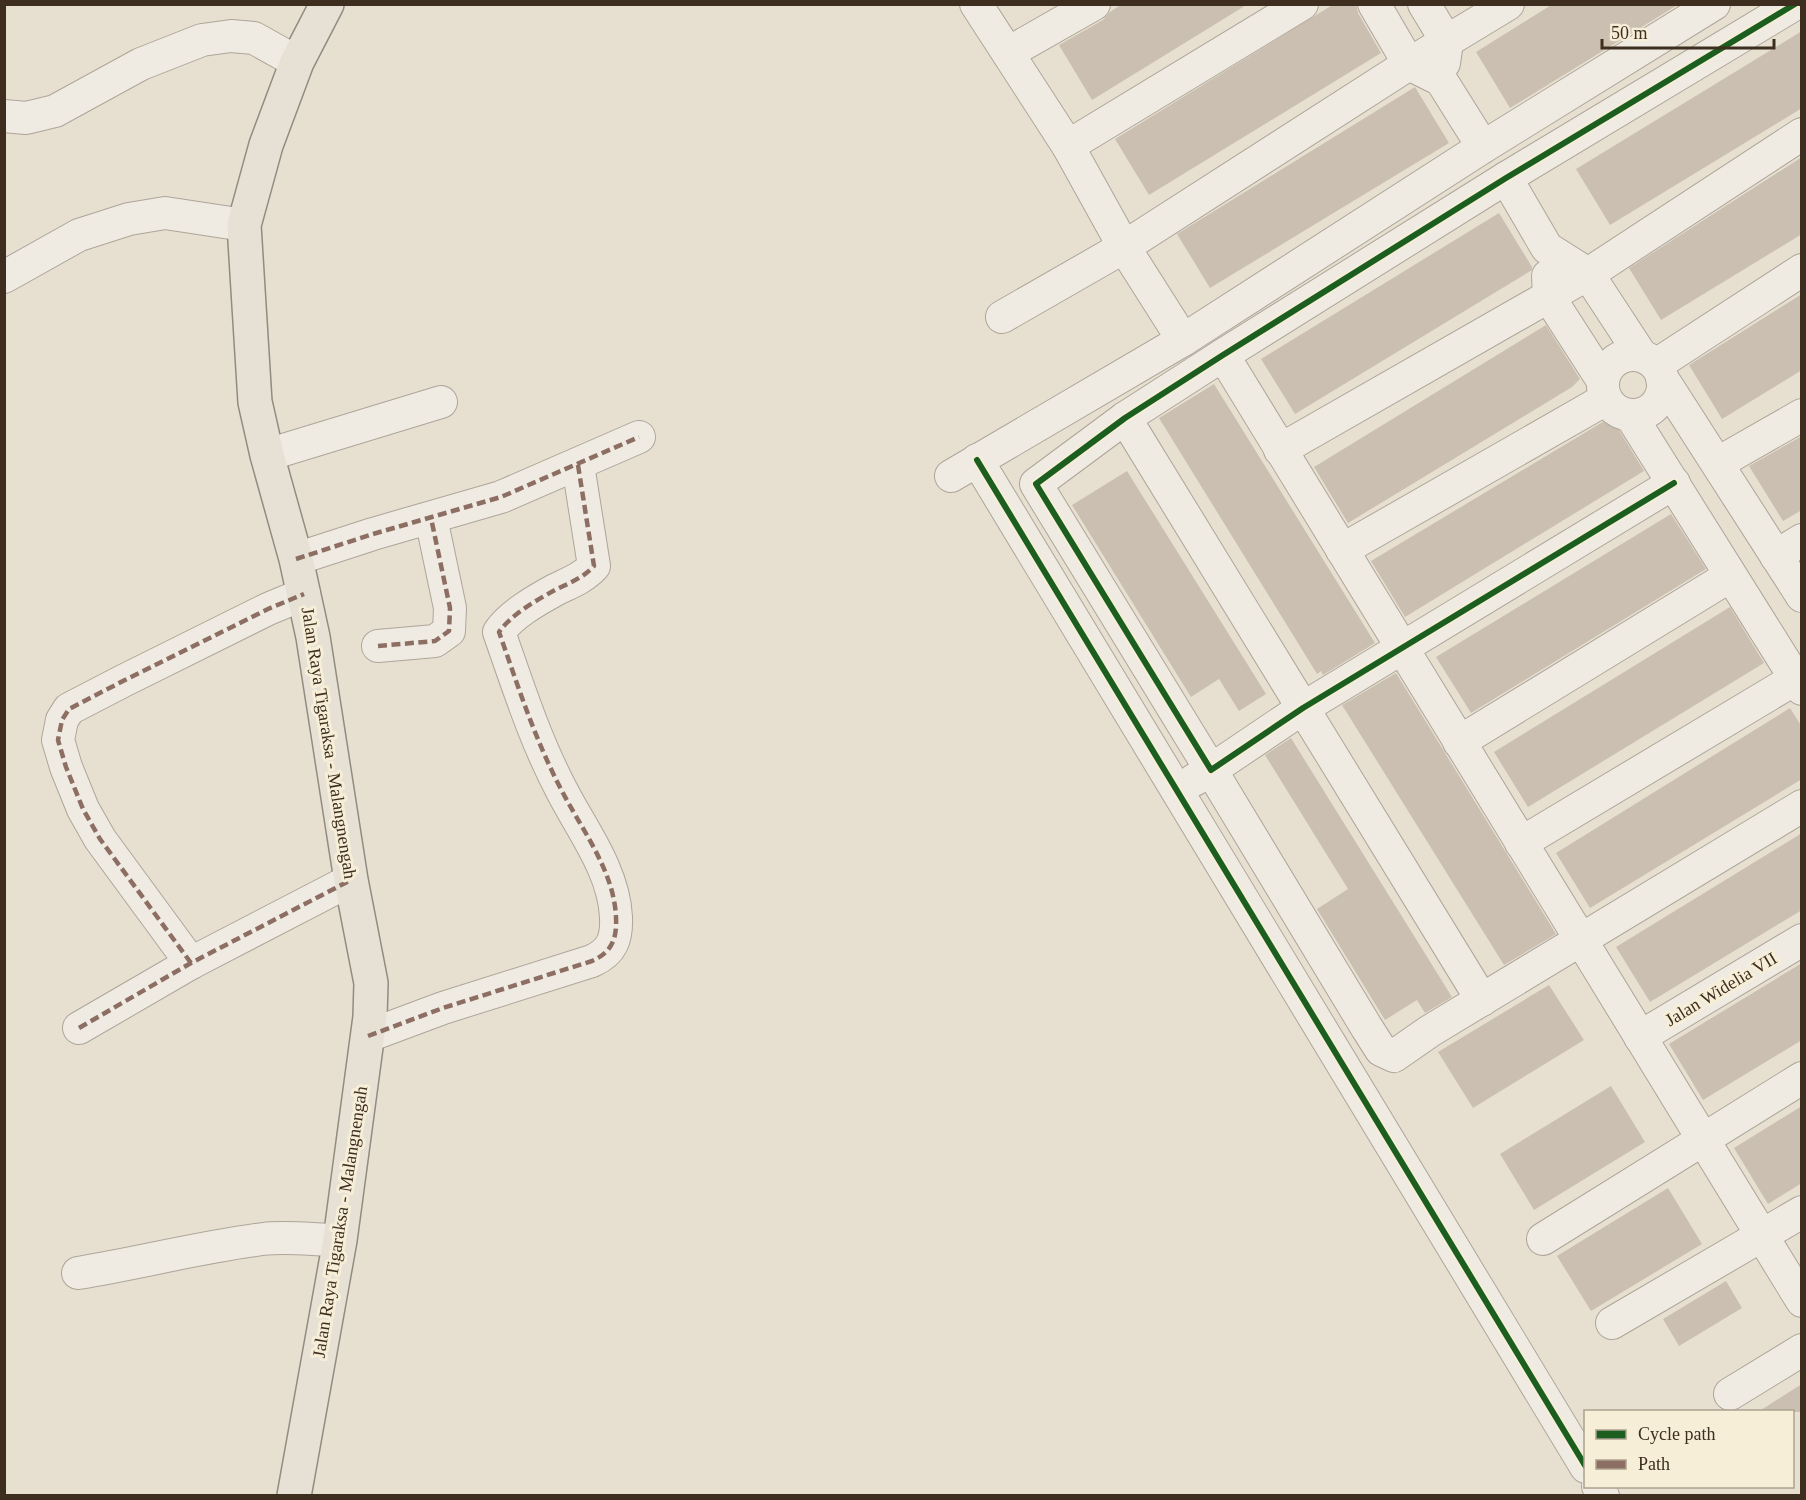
<svg xmlns="http://www.w3.org/2000/svg" width="1806" height="1500" font-family="'Times New Roman',serif">
	<style>
		.building { fill: #cbbfb2 }
		.lines { fill: none; stroke-linecap: round; stroke-linejoin: round }
		.minor-casing { stroke: #ada599; stroke-width: 34 }
		.major-casing { stroke: #928b80; stroke-width: 36 }
		.minor { stroke: #efebe3; stroke-width: 32 }
		.major { stroke: #e6e1d4; stroke-width: 33 }
		.quiet { stroke: #8d6e63; stroke-width: 4.5; stroke-dasharray: 9 4.5; stroke-linecap: butt }
		.cycleway-casing { stroke: #f7eed8; stroke-width: 10 }
		.cycleway { stroke: #1b5e20; stroke-width: 6 }
		.labels { text-anchor: middle; dominant-baseline: central; stroke-width: 6; stroke-linejoin: round; paint-order: stroke }
		.street-label { font-size: 18px; fill: #3d2e20; stroke: #f7eed8 }
	</style>
	<rect width="100%" height="100%" fill="#e7e0d1"/>
	<g class="building">
		<path d="M 1122,4 L 1248,4 L 1092,100 L 1059,45 L 1103,20 L 1110,12 Z"/>
		<path d="M 1334,4 L 1356,4 L 1358,13 L 1381,53 L 1149,195 L 1115,139 Z"/>
		<path d="M 1553,4 L 1679,4 L 1510,108 L 1476,52 Z"/>
		<path d="M 1802,31 L 1802,108 L 1610,225 L 1576,169 Z"/>
		<path d="M 1415,87 L 1449,143 L 1210,288 L 1177,234 Z"/>
		<path d="M 1802,157 L 1802,234 L 1661,320 L 1629,268 Z"/>
		<path d="M 1499,213 L 1532,267 L 1532,270 L 1295,414 L 1261,359 Z"/>
		<path d="M 1802,294 L 1802,370 L 1722,419 L 1689,365 Z"/>
		<path d="M 1546,325 L 1580,379 L 1572,387 L 1348,523 L 1314,467 Z"/>
		<path d="M 1214,384 L 1375,643 L 1323,675 L 1321,671 L 1317,674 L 1159,418 Z"/>
		<path d="M 1611,417 L 1644,471 L 1405,617 L 1371,561 Z"/>
		<path d="M 1802,436 L 1802,510 L 1783,521 L 1749,466 Z"/>
		<path d="M 1127,471 L 1266,694 L 1239,711 L 1219,679 L 1191,697 L 1072,505 Z"/>
		<path d="M 1671,514 L 1706,569 L 1471,713 L 1436,657 Z"/>
		<path d="M 1730,607 L 1764,663 L 1528,807 L 1494,752 Z"/>
		<path d="M 1396,673 L 1556,934 L 1504,965 L 1342,705 Z"/>
		<path d="M 1790,708 L 1802,727 L 1802,779 L 1590,908 L 1556,853 Z"/>
		<path d="M 1291,738 L 1452,997 L 1425,1013 L 1417,1000 L 1385,1020 L 1317,909 L 1348,889 L 1265,755 Z"/>
		<path d="M 1802,833 L 1802,910 L 1650,1002 L 1616,947 Z"/>
		<path d="M 1802,963 L 1802,1040 L 1703,1100 L 1669,1044 Z"/>
		<path d="M 1549,985 L 1584,1040 L 1473,1108 L 1438,1052 Z"/>
		<path d="M 1611,1086 L 1645,1142 L 1534,1210 L 1500,1154 Z"/>
		<path d="M 1802,1106 L 1802,1183 L 1768,1204 L 1734,1148 Z"/>
		<path d="M 1668,1188 L 1702,1244 L 1591,1311 L 1557,1256 Z"/>
		<path d="M 1726,1281 L 1742,1308 L 1679,1346 L 1663,1319 Z"/>
		<path d="M 1802,1384 L 1802,1412 L 1758,1412 L 1786,1394 Z"/>
	</g>
	<g class="lines">
		<g class="minor-casing">
			<g id="minor">
				<path d="M 976,4 L 1068,146 L 1124,247 L 1183,340"/>
				<path d="M 1374,4 L 1409,64 L 1441,80 L 1483,147"/>
				<path d="M 1424,4 L 1447,42 L 1444,63"/>
				<path d="M 1008,53 L 1094,4"/>
				<path d="M 4,116 L 26,118 L 55,111 L 141,64 L 202,40 L 231,36 L 254,38 L 297,62"/>
				<path d="M 1068,146 L 1302,4"/>
				<path d="M 1506,178 L 1547,248 L 1588,274 L 1641,355"/>
				<path d="M 1548,276 L 1549,297 L 1603,381"/>
				<path d="M 4,277 L 79,235 L 129,219 L 165,213 L 244,225"/>
				<path d="M 1002,317 L 1124,247 L 1409,64 L 1508,4"/>
				<path d="M 1223,355 L 1802,1301"/>
				<circle cx="1633" cy="385" r="30"/>
				<path d="M 1656,365 L 1802,270"/>
				<path d="M 1662,378 L 1802,596"/>
				<path d="M 1631,416 L 1802,689"/>
				<path d="M 1125,418 L 1482,1000"/>
				<path d="M 1280,450 L 1588,274 L 1802,134"/>
				<path d="M 267,455 L 441,402"/>
				<path d="M 977,460 L 1586,1467"/>
				<path d="M 1718,463 L 1802,415"/>
				<path d="M 951,476 L 1183,340 L 1483,147 L 1714,4"/>
				<path d="M 1674,483 L 1303,708 L 1211,770 L 1036,484 L 1125,418 L 1223,355 L 1506,178 L 1795,4"/>
				<path d="M 1342,550 L 1606,399"/>
				<path d="M 1776,556 L 1802,540"/>
				<path d="M 296,559 L 373,534 L 501,497 L 639,437"/>
				<path d="M 378,646 L 435,641 L 449,631 L 450,608 L 431,518"/>
				<path d="M 1459,742 L 1730,576"/>
				<path d="M 1194,780 L 1211,770 L 1367,1028 L 1381,1050 L 1394,1056 L 1430,1031 L 1802,806"/>
				<path d="M 1521,843 L 1795,679"/>
				<path d="M 191,963 L 100,839 L 83,809 L 66,767 L 58,740 L 62,720 L 69,709 L 123,681 L 268,609 L 304,594"/>
				<path d="M 79,1028 L 191,963 L 351,880"/>
				<path d="M 368,1036 L 443,1008 L 592,961 C 612,952 617,939 616,917 C 614,871 582,830 562,791 C 535,740 518,686 499,632 C 512,614 535,601 555,590 C 569,583 583,578 594,566 L 578,465"/>
				<path d="M 1640,1037 L 1802,940"/>
				<path d="M 1543,1239 L 1802,1078"/>
				<path d="M 78,1273 C 140,1263 200,1247 263,1239 C 288,1236 315,1240 340,1240"/>
				<path d="M 1612,1323 L 1802,1212"/>
				<path d="M 1730,1394 L 1802,1350"/>
				<path d="M 1598,1486 L 1603,1496"/>
			</g>
		</g>
		<g class="major-casing">
			<path id="major" d="M 294,1496 L 340,1240 L 370,1017 L 371,983 L 351,880 L 313,637 L 296,559 L 267,455 L 255,402 L 244,225 L 266,145 L 297,62 L 327,4"/>
		</g>
		<use href="#minor" class="minor"/>
		<use href="#major" class="major"/>
		<g class="quiet">
			<path d="M 296,559 L 373,534 L 501,497 L 639,437"/>
			<path d="M 378,646 L 435,641 L 449,631 L 450,608 L 431,518"/>
			<path d="M 191,963 L 100,839 L 83,809 L 66,767 L 58,740 L 62,720 L 69,709 L 123,681 L 268,609 L 304,594"/>
			<path d="M 79,1028 L 191,963 L 351,880"/>
			<path d="M 368,1036 L 443,1008 L 592,961 C 612,952 617,939 616,917 C 614,871 582,830 562,791 C 535,740 518,686 499,632 C 512,614 535,601 555,590 C 569,583 583,578 594,566 L 578,465"/>
		</g>
		<g class="cycleway-casing">
			<g id="cycleway">
				<path d="M 977,460 L 1586,1467"/>
				<path d="M 1674,483 L 1303,708 L 1211,770 L 1036,484 L 1125,418 L 1223,355 L 1506,178 L 1795,4"/>
			</g>
		</g>
		<use href="#cycleway" class="cycleway"/>
	</g>
	<g class="labels">
		<g class="street-label">
			<text transform="translate(329 743) rotate(81)">Jalan Raya Tigaraksa - Malangnengah</text>
			<text transform="translate(1721 989) rotate(-31)">Jalan Widelia VII</text>
			<text transform="translate(340 1222) rotate(-81)">Jalan Raya Tigaraksa - Malangnengah</text>
		</g>
	</g>
	<rect width="1806" height="1500" fill="none" stroke="#3d2e20" stroke-width="12"/>
	<rect x="1584" y="1410" width="210" height="78" fill="#f7eed8" stroke="#ada18e" stroke-width="1.5"/>
	<rect x="1596" y="1430" width="30" height="9" fill="#1b5e20" stroke="#ada18e" stroke-width="1.5"/>
	<text x="1638" y="1440" font-size="18" fill="#3d2e20">Cycle path</text>
	<rect x="1596" y="1460" width="30" height="9" fill="#8d6e63" stroke="#ada18e" stroke-width="1.5"/>
	<text x="1638" y="1470" font-size="18" fill="#3d2e20">Path</text>
	<path d="M1602 39v9h172v-9" fill="none" stroke="#3d2e20" stroke-width="3"/>
	<text x="1611" y="39" font-size="18" fill="#3d2e20" stroke="#f7eed8" stroke-width="4.5" paint-order="stroke">50 m</text>
</svg>
